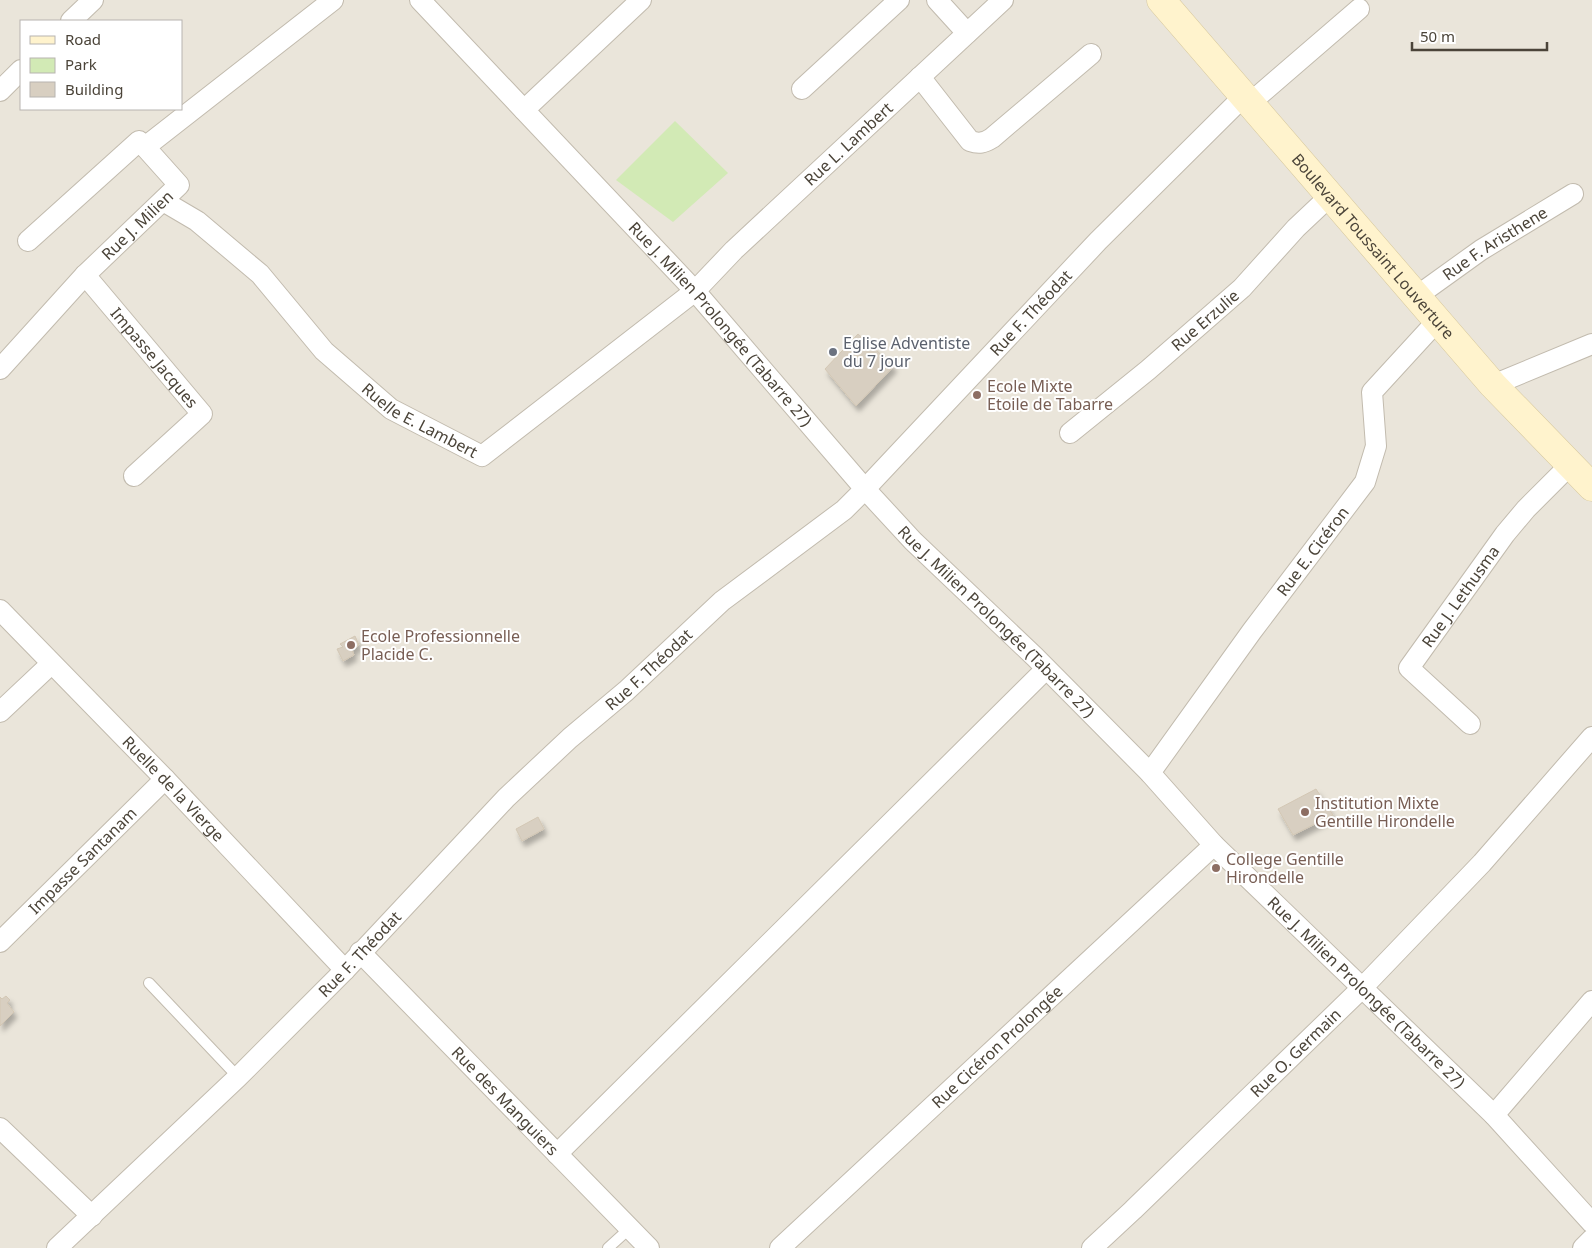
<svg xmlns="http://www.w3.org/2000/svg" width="1592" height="1248" font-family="'Noto Sans',sans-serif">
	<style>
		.residential { fill: #eae5da; fill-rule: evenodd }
		.green { fill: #d2eab5 }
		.building { fill: #d8cfc1; stroke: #d3c7b4; filter: url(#shadow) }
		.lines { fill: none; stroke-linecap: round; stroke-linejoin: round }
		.service-casing { stroke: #c2bbae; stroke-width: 12 }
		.minor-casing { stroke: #c2bbae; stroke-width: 22 }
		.secondary-casing { stroke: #d6c79b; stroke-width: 29 }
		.service { stroke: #fff; stroke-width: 10 }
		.minor { stroke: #fff; stroke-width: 20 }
		.secondary { stroke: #fff3cd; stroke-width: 28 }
		.worship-dot { fill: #6b7280; stroke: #fff; stroke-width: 2 }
		.education-dot { fill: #8d6e63; stroke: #fff; stroke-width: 2 }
		.labels { text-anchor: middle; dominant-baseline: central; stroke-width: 4; stroke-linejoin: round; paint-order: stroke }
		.street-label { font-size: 16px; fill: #4b4439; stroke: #fff }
		.worship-label { font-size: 16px; fill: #5b616d; stroke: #fff; text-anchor: start }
		.education-label { font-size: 16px; fill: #785e54; stroke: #fff; text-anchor: start }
	</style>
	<defs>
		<filter id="shadow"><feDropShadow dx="3" dy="5.5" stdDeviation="2.5" flood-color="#0004"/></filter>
	</defs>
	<rect width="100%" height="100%" fill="#f6f3ec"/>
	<path class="residential" d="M 0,0 L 1592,0 L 1592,1248 L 0,1248 ZM 21,21 L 181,21 L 181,109 L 21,109 Z"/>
	<path class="green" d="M 675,121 L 728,173 L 673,222 L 616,180 Z"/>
	<g class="building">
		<path d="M 858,334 L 894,366 L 856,406 L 825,369 Z"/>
		<path d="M 355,636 L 359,645 L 352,650 L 354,655 L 343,661 L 337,649 L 343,647 L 340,644 Z"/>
		<path d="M 1316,789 L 1333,815 L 1293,835 L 1278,809 Z"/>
		<path d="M 538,817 L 544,829 L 522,841 L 516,829 Z"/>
		<path d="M 6,996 L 10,1000 L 7,1003 L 14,1012 L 0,1026 L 0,997 L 2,999 Z"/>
	</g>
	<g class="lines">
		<g class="service-casing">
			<g id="service">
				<path d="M 149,983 L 238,1077"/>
				<path d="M 608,1248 L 630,1228"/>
			</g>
		</g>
		<g class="minor-casing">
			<g id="minor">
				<path id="s1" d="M 420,0 L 695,291 L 865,489 L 913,541 L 1035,657 L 1150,773 L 1214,845 L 1494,1115 L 1592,1223"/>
				<path d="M 937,0 L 967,33"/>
				<path d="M 71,21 L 93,0"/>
				<path d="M 920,77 L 970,141 C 979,144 984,143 992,138 L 1091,54"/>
				<path d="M 802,89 L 899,0"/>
				<path d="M 0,91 L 21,70"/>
				<path d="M 1250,103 L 1359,9"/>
				<path d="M 524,110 L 641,0"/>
				<path id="s2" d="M 163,201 L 197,221 L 260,274 L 324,351 L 391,409 L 482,456 L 695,291 L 734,250 L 1003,0"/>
				<path d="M 28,241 L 139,141 L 145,147"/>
				<path id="s3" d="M 85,275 L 202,414 L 134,476"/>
				<path id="s4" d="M 1417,296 L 1481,250 L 1573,194"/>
				<path id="s5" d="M 0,369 L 85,275 L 179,185 L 145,147 L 333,0"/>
				<path d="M 1493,385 L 1592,344"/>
				<path id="s6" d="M 1070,433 L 1148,370 L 1242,288 L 1296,228 L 1330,196"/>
				<path id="s7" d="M 0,610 L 165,779 L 345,970"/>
				<path d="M 0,712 L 51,664"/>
				<path id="s8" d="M 1470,724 L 1409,668 L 1505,534 L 1526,509 L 1570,465"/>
				<path id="s9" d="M 1150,773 L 1252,631 L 1365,482 L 1376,446 L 1372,392 L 1438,320"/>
				<path id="s10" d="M 0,942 L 165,779"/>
				<path id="s11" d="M 360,952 L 649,1248"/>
				<path d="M 1494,1115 L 1592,1001"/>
				<path d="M 0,1128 L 92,1216"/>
				<path d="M 557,1154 L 1046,669"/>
				<path id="s12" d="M 57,1248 L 238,1077 L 345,970 L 506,798 L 570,738 L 626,691 L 722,601 L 844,510 L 865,489 L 1098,241 L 1244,96"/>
				<path id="s13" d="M 780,1248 L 1214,845"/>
				<path id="s14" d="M 1092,1248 L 1133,1210 L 1362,988 L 1482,863 L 1592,737"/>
				<path d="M 1583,1248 L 1592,1239"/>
			</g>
		</g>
		<g class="secondary-casing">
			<g id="secondary">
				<path id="s15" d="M 1161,0 L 1493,385 L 1592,487"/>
			</g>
		</g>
		<use href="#service" class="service"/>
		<use href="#minor" class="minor"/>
		<use href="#secondary" class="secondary"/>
	</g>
	<circle class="worship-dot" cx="833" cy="352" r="5"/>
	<g class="education-dot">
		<circle cx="977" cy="395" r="5"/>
		<circle cx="351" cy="645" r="5"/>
		<circle cx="1305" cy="812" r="5"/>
		<circle cx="1216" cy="868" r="5"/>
	</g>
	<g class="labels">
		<g class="street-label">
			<text stroke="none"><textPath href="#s2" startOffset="895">Rue L. Lambert</textPath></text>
			<text stroke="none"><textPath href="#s5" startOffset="199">Rue J. Milien</textPath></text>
			<text stroke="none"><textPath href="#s4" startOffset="94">Rue F. Aristhene</textPath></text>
			<text stroke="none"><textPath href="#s15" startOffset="325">Boulevard Toussaint Louverture</textPath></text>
			<text stroke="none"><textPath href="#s12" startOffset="1352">Rue F. Théodat</textPath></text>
			<text stroke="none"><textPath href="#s6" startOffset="176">Rue Erzulie</textPath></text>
			<text stroke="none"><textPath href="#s1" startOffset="442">Rue J. Milien Prolongée (Tabarre 27)</textPath></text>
			<text stroke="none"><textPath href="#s3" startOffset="108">Impasse Jacques</textPath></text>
			<text stroke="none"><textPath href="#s2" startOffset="341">Ruelle E. Lambert</textPath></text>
			<text stroke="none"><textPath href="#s9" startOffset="275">Rue E. Cicéron</textPath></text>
			<text stroke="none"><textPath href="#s8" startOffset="171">Rue J. Lethusma</textPath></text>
			<text stroke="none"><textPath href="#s1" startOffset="848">Rue J. Milien Prolongée (Tabarre 27)</textPath></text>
			<text stroke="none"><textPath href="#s12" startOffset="828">Rue F. Théodat</textPath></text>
			<text stroke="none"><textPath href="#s7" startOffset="249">Ruelle de la Vierge</textPath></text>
			<text stroke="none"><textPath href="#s10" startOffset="116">Impasse Santanam</textPath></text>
			<text stroke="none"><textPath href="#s12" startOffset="422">Rue F. Théodat</textPath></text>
			<text stroke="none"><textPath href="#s1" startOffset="1372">Rue J. Milien Prolongée (Tabarre 27)</textPath></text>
			<text stroke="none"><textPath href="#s13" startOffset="296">Rue Cicéron Prolongée</textPath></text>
			<text stroke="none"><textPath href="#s14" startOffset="282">Rue O. Germain</textPath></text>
			<text stroke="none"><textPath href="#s11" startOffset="208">Rue des Manguiers</textPath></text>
		</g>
		<g class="worship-label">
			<text x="843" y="343">Eglise Adventiste<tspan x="843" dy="18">du 7 jour</tspan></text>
		</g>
		<g class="education-label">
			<text x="987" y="386">Ecole Mixte<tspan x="987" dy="18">Etoile de Tabarre</tspan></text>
			<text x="361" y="636">Ecole Professionnelle<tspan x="361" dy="18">Placide C.</tspan></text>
			<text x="1315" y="803">Institution Mixte<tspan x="1315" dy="18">Gentille Hirondelle</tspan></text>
			<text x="1226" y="859">College Gentille<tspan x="1226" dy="18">Hirondelle</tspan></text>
		</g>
	</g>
	<rect x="20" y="20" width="162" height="90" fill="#ffffff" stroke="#b7b4b0"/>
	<rect x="30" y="36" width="25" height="8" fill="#fff3cd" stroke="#b7b4b0"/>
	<text x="65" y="45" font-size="15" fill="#4b4439">Road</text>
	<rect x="30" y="58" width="25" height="15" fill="#d2eab5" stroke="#b7b4b0"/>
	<text x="65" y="70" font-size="15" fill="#4b4439">Park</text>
	<rect x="30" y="82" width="25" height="15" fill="#d8cfc1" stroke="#b7b4b0"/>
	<text x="65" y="95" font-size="15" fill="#4b4439">Building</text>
	<path d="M1412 42v8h135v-8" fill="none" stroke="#4b4439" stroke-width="2.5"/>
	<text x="1420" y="42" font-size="15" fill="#4b4439" stroke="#ffffff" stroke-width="4" paint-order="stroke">50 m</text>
</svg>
